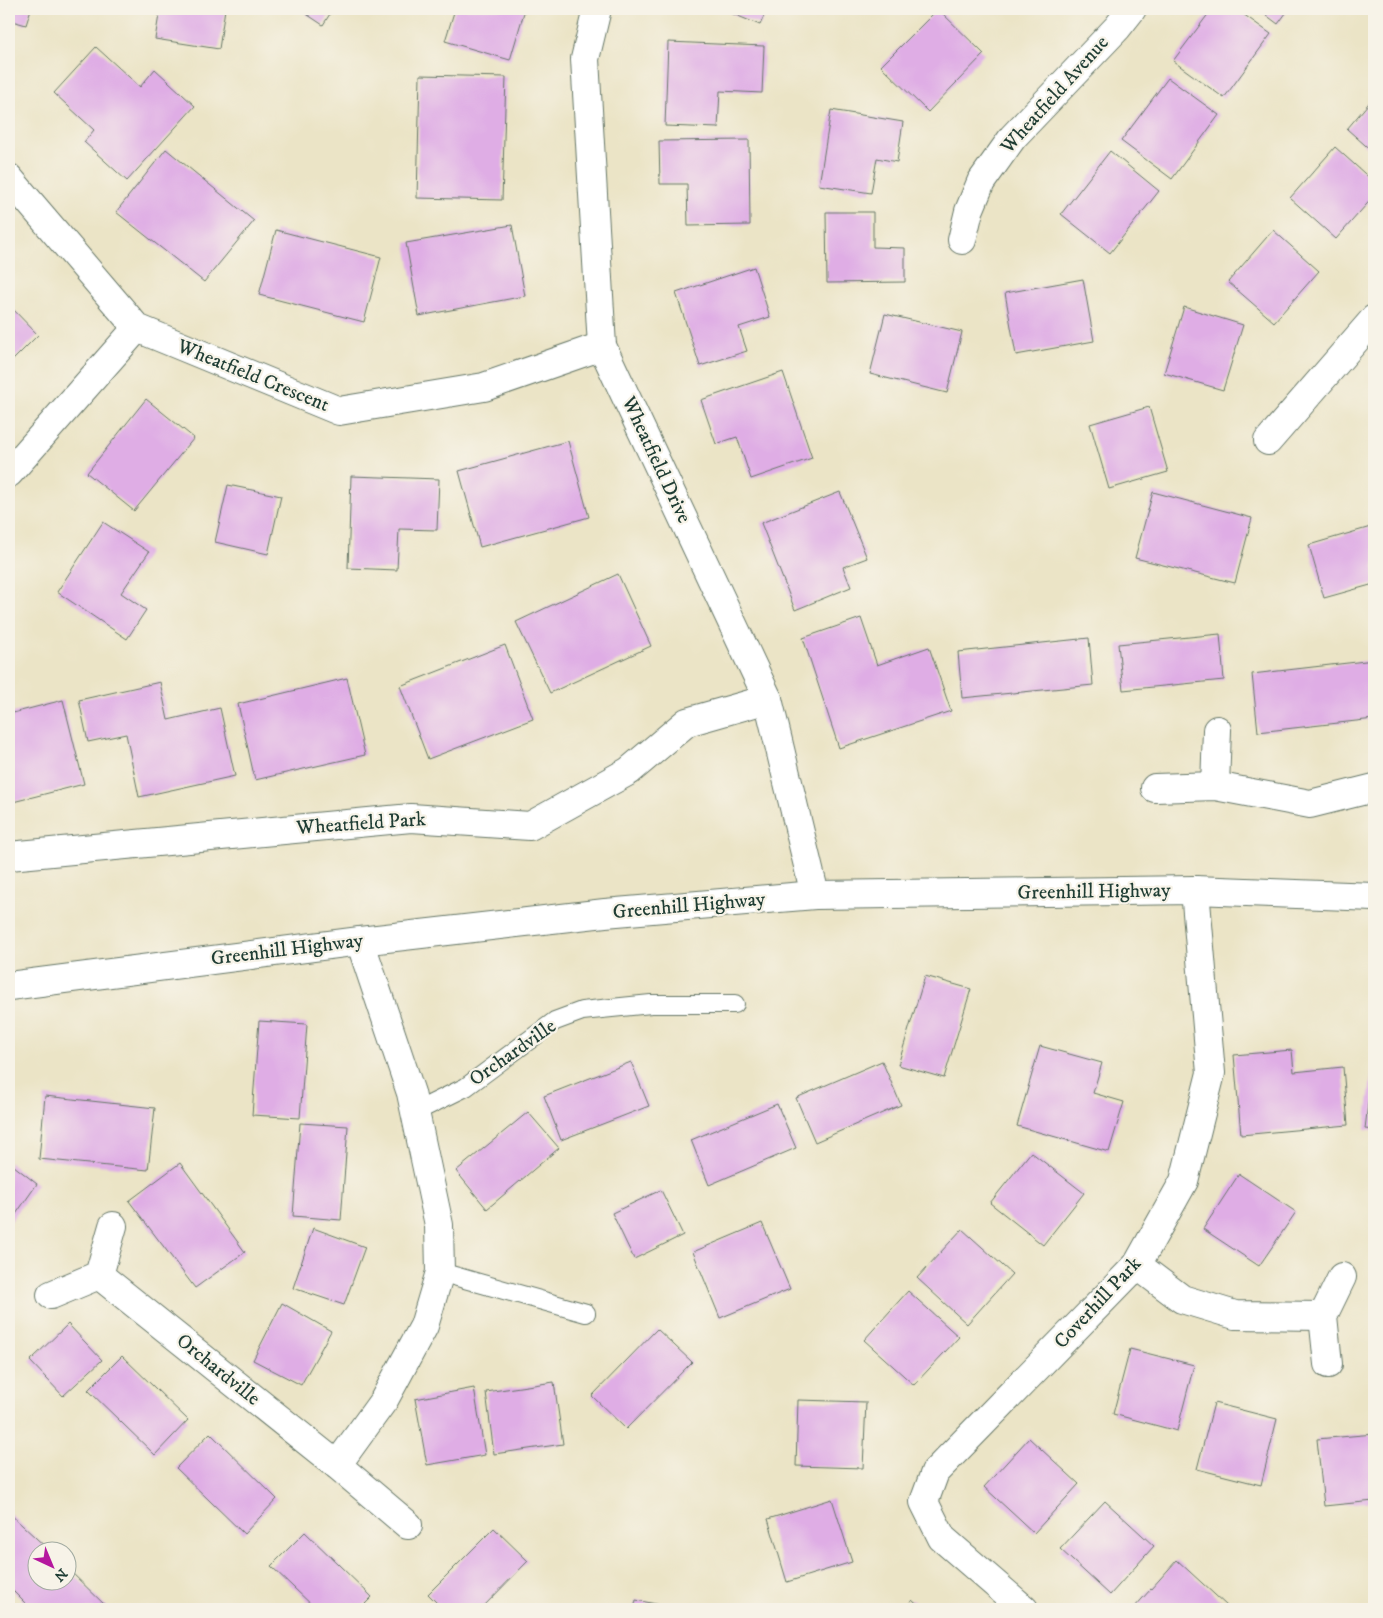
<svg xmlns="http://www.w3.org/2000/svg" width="1383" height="1618" font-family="'IM FELL DW Pica',serif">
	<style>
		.building { fill: #dfade5 }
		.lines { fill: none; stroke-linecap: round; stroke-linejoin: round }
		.service-casing { stroke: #667767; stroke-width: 20 }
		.minor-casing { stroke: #667767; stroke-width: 30 }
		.secondary-casing { stroke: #667767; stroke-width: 30 }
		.service { stroke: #fff; stroke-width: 18 }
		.minor { stroke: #fff; stroke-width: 28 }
		.secondary { stroke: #fff; stroke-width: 28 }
		.labels { text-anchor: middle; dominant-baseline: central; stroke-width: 4.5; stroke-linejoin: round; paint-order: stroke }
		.street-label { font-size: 20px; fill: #1f3d34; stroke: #f7f3e8 }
	</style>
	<rect width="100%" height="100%" fill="#f7f3e8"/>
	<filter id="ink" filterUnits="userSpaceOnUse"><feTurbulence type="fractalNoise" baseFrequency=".02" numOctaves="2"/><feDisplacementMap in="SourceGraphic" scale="10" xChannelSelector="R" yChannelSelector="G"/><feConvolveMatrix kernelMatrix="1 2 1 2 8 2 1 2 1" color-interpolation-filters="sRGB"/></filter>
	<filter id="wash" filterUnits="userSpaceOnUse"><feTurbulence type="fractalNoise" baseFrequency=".0096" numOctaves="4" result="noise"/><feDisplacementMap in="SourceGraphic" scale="20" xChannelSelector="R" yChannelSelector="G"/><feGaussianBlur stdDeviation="1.12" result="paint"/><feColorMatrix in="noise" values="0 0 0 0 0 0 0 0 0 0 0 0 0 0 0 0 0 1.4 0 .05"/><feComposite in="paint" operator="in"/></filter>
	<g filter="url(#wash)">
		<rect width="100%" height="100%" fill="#ebe4c6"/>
		<g id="blocks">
			<g class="building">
				<path d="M 9,9 L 31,9 L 26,25 L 9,20 Z"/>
				<path d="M 160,9 L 225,9 L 219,49 L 155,39 Z"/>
				<path d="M 299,9 L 333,9 L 323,25 Z"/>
				<path d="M 455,9 L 525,9 L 510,60 L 445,41 Z"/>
				<path d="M 721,9 L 767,9 L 760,25 Z"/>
				<path d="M 938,9 L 984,54 L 928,112 L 881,66 Z"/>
				<path d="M 1212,9 L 1236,9 L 1271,34 L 1224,98 L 1173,61 Z"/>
				<path d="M 1258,9 L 1289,9 L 1278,24 Z"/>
				<path d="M 668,42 L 764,46 L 762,93 L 720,91 L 718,128 L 665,126 Z"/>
				<path d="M 96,47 L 140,87 L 155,69 L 195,106 L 127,181 L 84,142 L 94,130 L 54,93 Z"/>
				<path d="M 420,75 L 506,77 L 502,200 L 417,198 Z"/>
				<path d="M 1168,78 L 1219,115 L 1172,179 L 1121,141 Z"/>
				<path d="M 1374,97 L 1374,153 L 1347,129 Z"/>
				<path d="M 831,110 L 903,122 L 897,162 L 877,158 L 871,193 L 819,185 Z"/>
				<path d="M 749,140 L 750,225 L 688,226 L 687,184 L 660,184 L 659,141 Z"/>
				<path d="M 1335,147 L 1374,182 L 1374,196 L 1336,239 L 1290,198 Z"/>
				<path d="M 166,149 L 254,221 L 204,282 L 116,212 Z"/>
				<path d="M 1110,151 L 1159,191 L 1110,253 L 1061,214 Z"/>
				<path d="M 826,212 L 873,212 L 873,247 L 905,248 L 905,282 L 827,283 Z"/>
				<path d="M 512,225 L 525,296 L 419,316 L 406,243 Z"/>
				<path d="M 276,230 L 381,257 L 364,322 L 259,295 Z"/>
				<path d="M 1273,230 L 1319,271 L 1274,322 L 1228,282 Z"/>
				<path d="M 754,267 L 770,317 L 739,327 L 747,351 L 700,366 L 676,293 Z"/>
				<path d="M 1083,279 L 1094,341 L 1016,355 L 1005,293 Z"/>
				<path d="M 9,305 L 38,335 L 9,364 Z"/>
				<path d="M 1184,307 L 1243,325 L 1223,390 L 1164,373 Z"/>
				<path d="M 885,314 L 962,332 L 947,393 L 870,374 Z"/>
				<path d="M 783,372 L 812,458 L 751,479 L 737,437 L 716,444 L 701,400 Z"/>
				<path d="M 146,399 L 194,438 L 134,511 L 87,473 Z"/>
				<path d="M 1149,407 L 1168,472 L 1109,489 L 1090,424 Z"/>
				<path d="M 568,441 L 589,517 L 480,547 L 459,471 Z"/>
				<path d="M 351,476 L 439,479 L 437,530 L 399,529 L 397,570 L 348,568 Z"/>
				<path d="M 228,485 L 281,496 L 268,554 L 215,542 Z"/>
				<path d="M 840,492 L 867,558 L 843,567 L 851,587 L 795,610 L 761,523 Z"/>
				<path d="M 1153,492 L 1252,518 L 1235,583 L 1135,558 Z"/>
				<path d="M 103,522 L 149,552 L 121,593 L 146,610 L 127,639 L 57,592 Z"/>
				<path d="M 1374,526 L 1374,584 L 1324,598 L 1309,545 Z"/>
				<path d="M 618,574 L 651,646 L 550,693 L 516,622 Z"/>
				<path d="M 861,618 L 877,665 L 929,647 L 951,711 L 839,748 L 803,638 Z"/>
				<path d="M 1220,634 L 1224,680 L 1123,690 L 1118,644 Z"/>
				<path d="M 1089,638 L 1093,685 L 962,698 L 958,652 Z"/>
				<path d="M 505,645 L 533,719 L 428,759 L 400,686 Z"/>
				<path d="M 1374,660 L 1374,719 L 1258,732 L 1252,674 Z"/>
				<path d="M 347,678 L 365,755 L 255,780 L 238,704 Z"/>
				<path d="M 160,682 L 168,720 L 220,708 L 235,776 L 139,797 L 126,734 L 88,742 L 79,700 Z"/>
				<path d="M 63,700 L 84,784 L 9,803 L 9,714 Z"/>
				<path d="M 925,976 L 971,989 L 944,1078 L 898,1065 Z"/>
				<path d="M 259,1021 L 307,1024 L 300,1118 L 252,1115 Z"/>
				<path d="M 1040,1046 L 1102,1063 L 1093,1093 L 1124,1102 L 1109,1152 L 1017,1126 Z"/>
				<path d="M 1292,1050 L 1294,1072 L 1343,1067 L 1348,1125 L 1241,1135 L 1234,1055 Z"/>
				<path d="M 882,1061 L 901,1105 L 815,1142 L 796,1098 Z"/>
				<path d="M 631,1062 L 649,1106 L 561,1140 L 544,1096 Z"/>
				<path d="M 1373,1062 L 1374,1062 L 1374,1130 L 1365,1129 Z"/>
				<path d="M 45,1096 L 155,1108 L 148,1170 L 39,1159 Z"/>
				<path d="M 777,1104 L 796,1148 L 709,1185 L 691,1140 Z"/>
				<path d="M 528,1112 L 559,1148 L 487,1209 L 456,1171 Z"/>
				<path d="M 300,1123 L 348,1126 L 341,1220 L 293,1216 Z"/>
				<path d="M 1031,1152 L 1084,1193 L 1043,1245 L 990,1203 Z"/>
				<path d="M 9,1162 L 37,1184 L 9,1224 Z"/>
				<path d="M 180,1163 L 245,1252 L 195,1288 L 129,1201 Z"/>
				<path d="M 1239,1174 L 1296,1212 L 1259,1266 L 1203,1229 Z"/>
				<path d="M 661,1190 L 683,1235 L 634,1259 L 612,1213 Z"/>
				<path d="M 762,1223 L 790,1289 L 720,1318 L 693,1252 Z"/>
				<path d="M 313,1228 L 365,1247 L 344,1305 L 293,1288 Z"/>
				<path d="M 962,1229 L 1012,1274 L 967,1324 L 917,1278 Z"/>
				<path d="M 908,1291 L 959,1337 L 914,1385 L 864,1340 Z"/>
				<path d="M 282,1303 L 331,1331 L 301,1385 L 253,1360 Z"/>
				<path d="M 68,1324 L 102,1360 L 63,1396 L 30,1361 Z"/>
				<path d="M 657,1329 L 692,1362 L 626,1429 L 592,1396 Z"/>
				<path d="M 1130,1349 L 1194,1365 L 1177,1431 L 1113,1414 Z"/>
				<path d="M 122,1356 L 188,1420 L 155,1455 L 88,1390 Z"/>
				<path d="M 554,1382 L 563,1444 L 494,1454 L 486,1392 Z"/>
				<path d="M 474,1388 L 485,1455 L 427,1465 L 415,1399 Z"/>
				<path d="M 798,1400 L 866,1402 L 863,1468 L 796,1466 Z"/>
				<path d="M 1214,1403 L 1277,1419 L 1261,1485 L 1197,1469 Z"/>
				<path d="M 210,1433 L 277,1499 L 244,1534 L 176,1468 Z"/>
				<path d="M 1374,1434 L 1374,1501 L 1324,1506 L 1317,1439 Z"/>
				<path d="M 1029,1438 L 1079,1484 L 1034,1533 L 984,1487 Z"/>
				<path d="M 832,1499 L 852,1562 L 787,1582 L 768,1519 Z"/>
				<path d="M 1105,1501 L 1154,1546 L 1110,1595 L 1060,1549 Z"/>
				<path d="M 9,1513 L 49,1550 L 38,1550 L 38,1580 L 68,1580 L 68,1569 L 109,1609 L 31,1609 L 9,1587 Z"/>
				<path d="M 494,1528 L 528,1561 L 481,1609 L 443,1609 L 428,1594 Z"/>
				<path d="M 305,1532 L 372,1597 L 360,1609 L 316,1609 L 271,1566 Z"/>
				<path d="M 1177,1560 L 1227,1606 L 1224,1609 L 1133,1609 Z"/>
				<path d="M 636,1600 L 676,1608 L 676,1609 L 634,1609 Z"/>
				<path d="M 912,1600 L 922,1609 L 904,1609 Z"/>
			</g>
		</g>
	</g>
	<g filter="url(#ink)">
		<use href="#blocks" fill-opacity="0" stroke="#667767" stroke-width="1"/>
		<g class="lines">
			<g class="service-casing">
				<g id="service">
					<path d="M 415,1112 L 466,1087 L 555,1021 L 582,1011 L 651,1004 L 735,1004"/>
					<path d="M 440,1272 L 586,1313"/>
				</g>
			</g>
			<g class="minor-casing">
				<g id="minor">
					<path d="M 597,9 L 585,59 L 602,346 L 768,699 L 815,895"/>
					<path d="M 9,178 L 137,328 L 339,411 L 484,387 L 602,346"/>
					<path d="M 962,240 L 969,211 L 981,182 L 1013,137 L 1117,28 L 1132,9"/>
					<path d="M 1268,441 L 1374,319"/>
					<path d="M 9,473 L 137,328"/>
					<path d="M 1215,786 L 1217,730"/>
					<path d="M 1155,788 L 1215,786 L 1310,804 L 1374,788"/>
					<path d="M 9,856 L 411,818 L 530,826 L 629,771 L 687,722 L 768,699"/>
					<path d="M 1137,1265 L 1182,1299 L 1235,1315 L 1323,1316"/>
					<path d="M 99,1275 L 337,1465 L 408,1525"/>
					<path d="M 51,1295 L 99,1275 L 113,1226"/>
					<path d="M 1328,1364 L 1323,1316 L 1342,1277"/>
					<path d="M 337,1465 L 384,1400 L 424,1326 L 440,1272 L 439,1225 L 411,1093 L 360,941"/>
					<path d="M 1024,1609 L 942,1538 L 924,1502 L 935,1472 L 1137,1265 L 1184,1181 L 1211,1073 L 1195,890"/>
				</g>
			</g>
			<g class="secondary-casing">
				<path id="secondary" d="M 9,986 L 360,941 L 605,913 L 815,895 L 1195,890 L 1374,897"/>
			</g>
			<use href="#service" class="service"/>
			<use href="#minor" class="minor"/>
			<use href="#secondary" class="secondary"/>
		</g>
	</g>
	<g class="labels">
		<g class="street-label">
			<text transform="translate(1055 95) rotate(-48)">Wheatfield Avenue</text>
			<text transform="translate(253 376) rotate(22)">Wheatfield Crescent</text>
			<text transform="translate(656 460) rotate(65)">Wheatfield Drive</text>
			<text transform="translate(361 824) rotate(-4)">Wheatfield Park</text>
			<text transform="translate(1094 892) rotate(-1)">Greenhill Highway</text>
			<text transform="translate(689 906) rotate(-5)">Greenhill Highway</text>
			<text transform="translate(287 950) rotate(-7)">Greenhill Highway</text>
			<text transform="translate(513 1053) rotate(-35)">Orchardville</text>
			<text transform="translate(1098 1303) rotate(-47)">Coverhill Park</text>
			<text transform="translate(218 1370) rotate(39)">Orchardville</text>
		</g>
	</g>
	<rect width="1383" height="1618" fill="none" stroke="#f7f3e8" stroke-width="30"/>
	<g transform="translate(52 1566) rotate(136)"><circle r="24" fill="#f7f3e8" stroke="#a1aaa0"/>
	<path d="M0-4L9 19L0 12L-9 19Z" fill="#b5179e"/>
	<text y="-8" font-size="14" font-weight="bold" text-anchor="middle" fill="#1f3d34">N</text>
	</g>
</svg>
